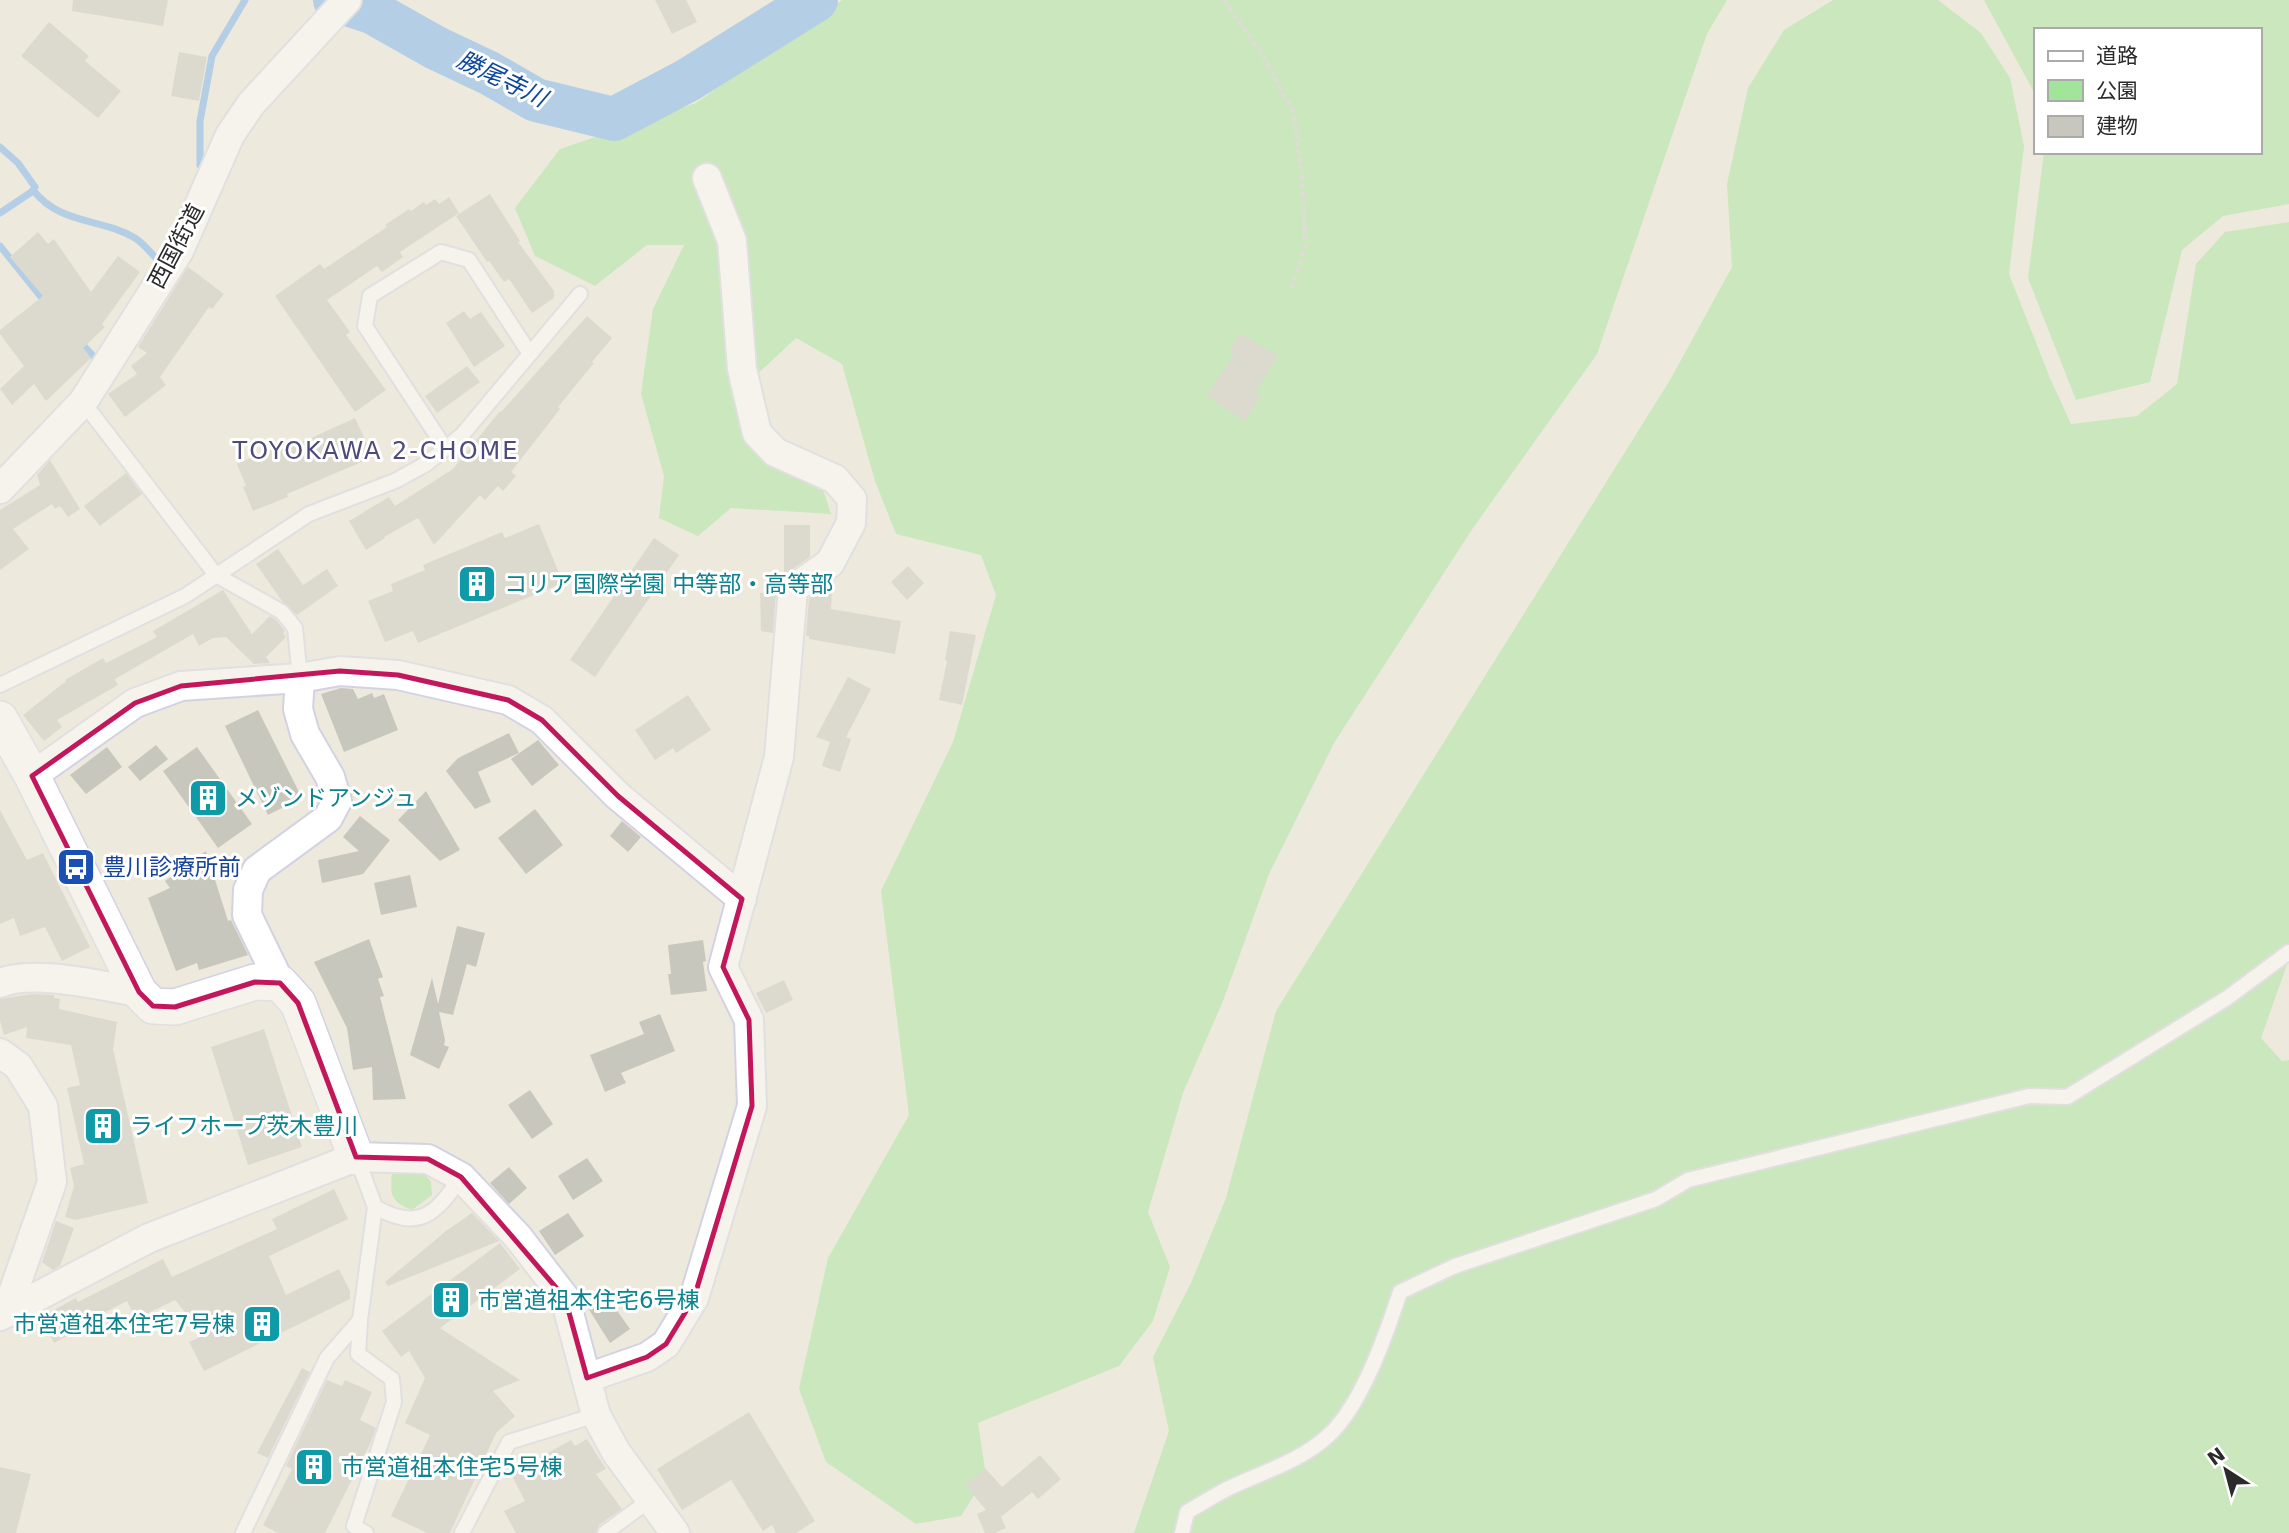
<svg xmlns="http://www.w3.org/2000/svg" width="2289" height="1533" font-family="'DejaVu Sans','Noto Sans JP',sans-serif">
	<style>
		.green { fill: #a1e49a }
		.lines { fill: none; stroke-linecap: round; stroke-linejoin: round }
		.stream { stroke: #70aeef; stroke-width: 7 }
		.river { stroke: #70aeef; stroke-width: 44 }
		.building { fill: #c8c7bd }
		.service-casing { stroke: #d3d2e4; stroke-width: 18 }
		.minor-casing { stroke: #d3d2e4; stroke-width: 32 }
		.tertiary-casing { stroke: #d3d2e4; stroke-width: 38 }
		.path { stroke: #ccc; stroke-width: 4.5; stroke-dasharray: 5 3.5; stroke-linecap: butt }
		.service { stroke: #fff; stroke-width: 14 }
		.minor { stroke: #fff; stroke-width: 28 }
		.tertiary { stroke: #fff; stroke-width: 35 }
		.marked { fill: none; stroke: #c2185b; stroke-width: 5; stroke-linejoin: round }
		.labels { text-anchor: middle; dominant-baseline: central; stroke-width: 6; stroke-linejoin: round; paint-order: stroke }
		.street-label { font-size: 23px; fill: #2b2b2b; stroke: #fff }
		.culture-label { font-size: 23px; fill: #0d838f; stroke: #fff; text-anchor: start }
		.transit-label { font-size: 23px; fill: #164399; stroke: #fff; text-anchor: start }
		.water-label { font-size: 24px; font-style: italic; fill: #0d489d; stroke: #fff }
		.neighbourhood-label { font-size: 24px; letter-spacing: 2px; fill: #4e4b7c; stroke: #fff }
	</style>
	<rect width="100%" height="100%" fill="#edeadd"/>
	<g class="green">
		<path d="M 842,0 L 1727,0 L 1707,34 L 1597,354 L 1473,528 L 1334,743 L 1269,874 L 1223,1001 L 1183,1093 L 1148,1212 L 1170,1267 L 1153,1321 L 1119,1366 L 978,1423 L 986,1476 L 961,1516 L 916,1524 L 826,1462 L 799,1389 L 828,1258 L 909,1115 L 881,891 L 953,742 L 996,595 L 981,555 L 896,534 L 875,481 L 842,364 L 796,338 L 738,392 L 746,432 L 814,461 L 831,514 L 731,508 L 698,536 L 659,518 L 664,476 L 641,394 L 653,309 L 684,245 L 647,245 L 595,286 L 535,256 L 515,208 L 560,149 L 696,103 Z"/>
		<path d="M 1833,0 L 1938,0 L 1981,33 L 2010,78 L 2024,146 L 2009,274 L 2050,378 L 2071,424 L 2137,416 L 2177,384 L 2196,264 L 2225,232 L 2289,222 L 2289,959 L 2261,1038 L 2282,1061 L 2289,1060 L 2289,1533 L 1134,1533 L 1169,1431 L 1153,1357 L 1191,1283 L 1226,1198 L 1276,1011 L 1670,380 L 1732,267 L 1727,184 L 1748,88 L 1784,30 Z"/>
		<path d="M 1984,0 L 2289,0 L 2289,204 L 2223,216 L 2182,250 L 2150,382 L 2076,400 L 2028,278 L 2044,152 L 2259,152 L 2259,30 L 2035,30 L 2035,94 Z"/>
		<path d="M 392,1170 L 424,1173 L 431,1182 L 432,1195 L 412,1210 C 388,1200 391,1194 392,1170 Z"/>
	</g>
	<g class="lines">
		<g class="stream">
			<path d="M 0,147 L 18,163 L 35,187"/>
			<path d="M 200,165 L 200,121 L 212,56 L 245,0"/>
			<path d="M 33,190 C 60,225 102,218 135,238 C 143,243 149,251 155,257"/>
			<path d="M 0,213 L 33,191"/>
			<path d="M 0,246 L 46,303"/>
			<path d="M 79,341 L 95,358"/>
		</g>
		<path class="river" d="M 335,0 L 374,13 L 436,48 L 489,73 L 536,100 L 614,119 L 688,80 L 816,0"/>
	</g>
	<g class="building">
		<path d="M 73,0 L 168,0 L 163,26 L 72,11 Z"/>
		<path d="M 655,0 L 686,0 L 697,22 L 672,34 Z"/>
		<path d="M 49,22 L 89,56 L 85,61 L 121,91 L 98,118 L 21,56 Z"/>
		<path d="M 179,52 L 207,57 L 199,101 L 171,96 Z"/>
		<path d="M 490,194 L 520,241 L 518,242 L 554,291 L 554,298 L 532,313 L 509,279 L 504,282 L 489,261 L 487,262 L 456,216 Z"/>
		<path d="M 449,197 L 459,213 L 400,252 L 403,257 L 382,272 L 377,266 L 327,300 L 350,332 L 346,335 L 386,390 L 355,412 L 275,296 L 320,264 L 324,269 L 387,227 L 385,225 L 409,209 L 411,211 L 424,202 L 426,205 L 435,199 L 439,204 Z"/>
		<path d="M 38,232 L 48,244 L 54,239 L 91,292 L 118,256 L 140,272 L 102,324 L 105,327 L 83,348 L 91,358 L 90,359 L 46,401 L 34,384 L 12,405 L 0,389 L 24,366 L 0,334 L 0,330 L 43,296 L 10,257 Z"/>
		<path d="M 188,267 L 224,294 L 212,309 L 209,307 L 160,377 L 166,385 L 125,417 L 108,394 L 137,374 L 131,366 L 147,353 L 138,347 Z"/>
		<path d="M 464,311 L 470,319 L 481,312 L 505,346 L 474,367 L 446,323 Z"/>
		<path d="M 587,316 L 612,338 L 592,362 L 594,363 L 558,407 L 560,409 L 511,472 L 516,476 L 503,491 L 498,486 L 485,500 L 480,495 L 434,545 L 418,518 L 384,537 L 385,538 L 366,550 L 349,521 L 389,497 L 395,506 L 453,469 L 500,411 L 501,412 Z"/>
		<path d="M 1240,333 L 1278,356 L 1255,392 L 1261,396 L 1245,421 L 1206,396 L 1234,355 L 1229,351 Z"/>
		<path d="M 467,366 L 480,382 L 437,413 L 425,396 Z"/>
		<path d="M 355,418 L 373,457 L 287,494 L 288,497 L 253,511 L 243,487 L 246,486 L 237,464 L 279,446 L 281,449 L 307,440 Z"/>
		<path d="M 50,460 L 80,509 L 68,517 L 60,506 L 55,509 L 52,504 L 13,529 L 29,549 L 0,570 L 0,510 L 40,485 L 37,475 Z"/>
		<path d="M 126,473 L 142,494 L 100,526 L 84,506 Z"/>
		<path d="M 539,524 L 563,583 L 418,643 L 413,631 L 385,642 L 368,601 L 393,591 L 391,584 L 425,570 L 423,565 L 502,532 L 505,538 Z"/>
		<path d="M 784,525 L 810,525 L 810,557 L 784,575 Z"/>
		<path d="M 654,538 L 679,555 L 595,677 L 570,660 Z"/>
		<path d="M 278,549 L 303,585 L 327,569 L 338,586 L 297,615 L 282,601 L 256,564 Z"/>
		<path d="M 908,566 L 924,583 L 907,600 L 891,582 Z"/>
		<path d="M 223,590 L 252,634 L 270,616 L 276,620 L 285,631 L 283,633 L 286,637 L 266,657 L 270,663 L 254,664 L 226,637 L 213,638 L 199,646 L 193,634 L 115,679 L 118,685 L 57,720 L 62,727 L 44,741 L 23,715 L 66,681 L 65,680 L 103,658 L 106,663 L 157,637 L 153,631 Z"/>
		<path d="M 820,590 L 832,591 L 831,609 L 901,621 L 895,654 L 809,639 L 809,636 L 806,636 L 809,598 Z"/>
		<path d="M 776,592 L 773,633 L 761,631 L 760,593 Z"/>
		<path d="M 950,631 L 976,635 L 962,705 L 939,700 L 947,661 L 945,660 Z"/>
		<path d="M 848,677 L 871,689 L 846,737 L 851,739 L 840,772 L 822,766 L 830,742 L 816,737 Z"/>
		<path d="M 341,688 L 353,689 L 358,699 L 372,693 L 374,698 L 384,694 L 398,730 L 344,752 L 321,694 Z"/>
		<path d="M 688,695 L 711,730 L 676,753 L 673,748 L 655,760 L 635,730 Z"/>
		<path d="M 258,710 L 302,798 L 268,815 L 225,726 Z"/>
		<path d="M 509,733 L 519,753 L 478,772 L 491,802 L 475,809 L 446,771 L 458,758 Z"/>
		<path d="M 538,740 L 559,765 L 532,786 L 511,759 Z"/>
		<path d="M 156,745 L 168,759 L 140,781 L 128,767 Z"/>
		<path d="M 107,747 L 122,767 L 86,794 L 70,775 Z"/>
		<path d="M 197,747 L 252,824 L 218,848 L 163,771 Z"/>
		<path d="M 426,791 L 460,850 L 440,861 L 398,820 Z"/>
		<path d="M 535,809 L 563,845 L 526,874 L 498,838 Z"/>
		<path d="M 0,810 L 27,860 L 43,853 L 90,947 L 62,961 L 45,927 L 20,936 L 14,918 L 0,924 Z"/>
		<path d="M 360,816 L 390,840 L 363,874 L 322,883 L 318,860 L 359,851 L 343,837 Z"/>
		<path d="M 622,821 L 641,837 L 628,852 L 610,836 Z"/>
		<path d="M 206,851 L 228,921 L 231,920 L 248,955 L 199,970 L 197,963 L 176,971 L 148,898 L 170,888 L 165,881 Z"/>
		<path d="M 410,875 L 417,907 L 381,915 L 374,883 Z"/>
		<path d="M 457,926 L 485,933 L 476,967 L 467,964 L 453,1015 L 439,1012 L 445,1040 L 444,1045 L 449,1047 L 439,1069 L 410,1055 L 432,978 L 438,1004 Z"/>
		<path d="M 369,939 L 383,977 L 378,979 L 384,996 L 380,997 L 406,1099 L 373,1100 L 372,1067 L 353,1070 L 347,1028 L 314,962 Z"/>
		<path d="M 703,940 L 706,961 L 703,962 L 707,991 L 671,995 L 668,974 L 671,974 L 668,945 Z"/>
		<path d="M 784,980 L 793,1000 L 766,1013 L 756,993 Z"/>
		<path d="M 32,994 L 54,995 L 54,998 L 60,999 L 59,1009 L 117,1022 L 113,1049 L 148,1203 L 76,1220 L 65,1217 L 74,1186 L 70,1168 L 84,1164 L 67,1088 L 80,1085 L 71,1045 L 26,1038 L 27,1027 L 4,1035 L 0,1021 L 0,999 Z"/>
		<path d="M 660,1014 L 675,1051 L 621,1073 L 626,1083 L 605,1092 L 590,1055 L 644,1034 L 639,1022 Z"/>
		<path d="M 264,1029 L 302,1147 L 248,1165 L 211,1047 Z"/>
		<path d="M 530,1090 L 553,1124 L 532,1139 L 508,1105 Z"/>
		<path d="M 587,1158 L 603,1181 L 573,1200 L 558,1176 Z"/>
		<path d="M 509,1167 L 527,1188 L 509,1204 L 490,1183 Z"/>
		<path d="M 334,1189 L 348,1219 L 269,1256 L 286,1295 L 339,1269 L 350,1291 L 350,1299 L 204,1371 L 189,1342 L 204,1335 L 175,1300 L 136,1319 L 127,1301 L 88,1321 L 90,1324 L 54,1343 L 41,1317 L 76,1298 L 78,1302 L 163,1259 L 172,1277 L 277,1229 L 272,1219 Z"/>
		<path d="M 472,1213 L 499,1241 L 388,1286 L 385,1282 L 446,1231 Z"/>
		<path d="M 568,1213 L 584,1236 L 555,1255 L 539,1231 Z"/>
		<path d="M 56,1221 L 74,1228 L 60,1266 L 53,1270 L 42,1262 Z"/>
		<path d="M 500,1243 L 520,1269 L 440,1328 L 520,1380 L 493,1391 L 515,1416 L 496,1433 L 450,1533 L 427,1533 L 391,1516 L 430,1435 L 405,1423 L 425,1378 L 409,1351 L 401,1357 L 382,1331 Z"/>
		<path d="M 606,1295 L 630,1329 L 610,1343 L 588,1308 Z"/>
		<path d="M 302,1368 L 310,1372 L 268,1458 L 257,1453 Z"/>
		<path d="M 327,1380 L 342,1386 L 345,1380 L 372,1392 L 360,1420 L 376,1428 L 370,1444 L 325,1533 L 278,1533 L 263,1525 L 292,1469 L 286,1466 Z"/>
		<path d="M 749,1412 L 815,1521 L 796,1533 L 776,1533 L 772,1525 L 763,1531 L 731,1480 L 682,1510 L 657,1469 Z"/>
		<path d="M 587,1439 L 606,1469 L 596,1474 L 622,1509 L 599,1525 L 596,1533 L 516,1533 L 504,1511 L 525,1501 L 511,1474 L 571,1440 L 575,1446 Z"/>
		<path d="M 1040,1455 L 1061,1479 L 1038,1499 L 1032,1492 L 1001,1517 L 1006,1528 L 995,1533 L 985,1533 L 977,1514 L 986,1510 L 965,1485 L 985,1468 L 1002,1487 Z"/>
		<path d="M 0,1467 L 31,1474 L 16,1533 L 0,1533 Z"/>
	</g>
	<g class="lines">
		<g class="service-casing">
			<g id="service">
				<path d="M 83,402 L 216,575 L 282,612 L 295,628 L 300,678"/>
				<path d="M 445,448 L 365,326 L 370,296 L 441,252 L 469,260 L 530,354"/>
				<path d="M 0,685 L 185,596 L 309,514 L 395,481 L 426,464 L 462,435 L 580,294"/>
				<path d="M 357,1158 L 375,1207 L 360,1320 L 358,1354 L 392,1379 L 394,1402 L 354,1526 L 366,1533"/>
				<path d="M 375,1207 C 419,1232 436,1214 461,1177"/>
				<path d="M 243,1533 L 327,1358 L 360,1320"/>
				<path d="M 462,1533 L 509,1442 L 596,1415"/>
				<path d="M 605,1533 L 651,1499"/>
				<path d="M 1182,1533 L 1187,1512 C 1201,1504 1215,1495 1229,1488 C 1263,1472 1301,1461 1329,1435 C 1362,1404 1386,1335 1400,1292 L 1455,1266 L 1656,1199 L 1688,1180 L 2029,1096 L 2067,1097 L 2227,998 L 2289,952"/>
			</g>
		</g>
		<g class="minor-casing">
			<g id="minor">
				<path d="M 0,489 L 83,402 L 179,251 L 230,135 L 251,104 L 347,0"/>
				<path d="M 32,776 L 135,703 L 181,686 L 300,678 L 340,671 L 398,675 L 508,700 L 542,720 L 618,796 L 742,899"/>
				<path d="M 0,983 C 35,969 101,986 139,992"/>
				<path d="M 280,983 L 247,915 L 248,890 L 257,870 L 328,818 L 337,801 L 330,777 L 305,734 L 298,709 L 300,678"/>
				<path d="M 0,1053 L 18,1066 L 43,1106 L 52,1182 L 6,1313"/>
				<path d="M 0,1316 L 149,1238 L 356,1157 L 428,1159 L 461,1177 L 518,1237 L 565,1298 L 596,1415 L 616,1452 L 675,1533"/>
				<path d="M 587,1378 L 647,1357 L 666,1344 L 694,1298 L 752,1106 L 749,1020 L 723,967 L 779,757 L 793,589 L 830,563 L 851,523 L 852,499 L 835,479 L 775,452 L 757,433 L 742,369 L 732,241 L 707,178"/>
			</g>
		</g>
		<g class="tertiary-casing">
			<path id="tertiary" d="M 0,719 L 32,776 L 139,992 L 153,1006 L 175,1007 L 255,982 L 280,983 L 298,1003 L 356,1157"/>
		</g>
		<path class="path" d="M 1224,0 L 1263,56 L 1293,111 L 1302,172 L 1305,247 L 1290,291"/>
		<use href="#service" class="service"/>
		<use href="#minor" class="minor"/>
		<use href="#tertiary" class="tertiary"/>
	</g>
	<path d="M0 0H2289V1533H0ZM 340,671 L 398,675 L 508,700 L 542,720 L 618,796 L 742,899 L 723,967 L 749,1020 L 752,1106 L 694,1298 L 666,1344 L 647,1357 L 587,1378 L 565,1298 L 461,1177 L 428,1159 L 356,1157 L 298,1003 L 280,983 L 255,982 L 175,1007 L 153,1006 L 139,992 L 32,776 L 135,703 L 181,686 Z" fill="#edeadd" fill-opacity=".55" fill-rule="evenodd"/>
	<path class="marked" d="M 340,671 L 398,675 L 508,700 L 542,720 L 618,796 L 742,899 L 723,967 L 749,1020 L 752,1106 L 694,1298 L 666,1344 L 647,1357 L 587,1378 L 565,1298 L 461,1177 L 428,1159 L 356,1157 L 298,1003 L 280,983 L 255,982 L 175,1007 L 153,1006 L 139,992 L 32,776 L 135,703 L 181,686 Z"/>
	<defs>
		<g id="building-square" transform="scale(2.0125)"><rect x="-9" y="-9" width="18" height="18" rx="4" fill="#0f9aa8" stroke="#fff"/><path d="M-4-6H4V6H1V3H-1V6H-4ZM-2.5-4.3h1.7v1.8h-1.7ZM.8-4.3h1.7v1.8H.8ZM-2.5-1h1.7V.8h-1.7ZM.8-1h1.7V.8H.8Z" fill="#fff"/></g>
		<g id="bus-square" transform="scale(2.0125)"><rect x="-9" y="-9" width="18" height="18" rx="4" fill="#1a4fb4" stroke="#fff"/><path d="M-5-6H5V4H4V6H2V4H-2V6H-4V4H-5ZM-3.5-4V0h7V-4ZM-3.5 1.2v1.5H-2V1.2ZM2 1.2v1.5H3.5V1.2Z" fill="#fff"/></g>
	</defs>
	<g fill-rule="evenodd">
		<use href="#building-square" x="477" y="584"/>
		<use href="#building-square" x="208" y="798"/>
		<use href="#bus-square" x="76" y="867"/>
		<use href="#building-square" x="103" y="1126"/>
		<use href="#building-square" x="451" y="1300"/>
		<use href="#building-square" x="262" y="1324"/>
		<use href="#building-square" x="314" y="1467"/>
	</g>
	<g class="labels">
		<g class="street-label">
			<text transform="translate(176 246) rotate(-62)">西国街道</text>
		</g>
		<g class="culture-label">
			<text x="504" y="584">コリア国際学園 中等部・高等部</text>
			<text x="235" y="798">メゾンドアンジュ</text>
			<text x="130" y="1126">ライフホープ茨木豊川</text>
			<text x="478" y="1300">市営道祖本住宅6号棟</text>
			<text x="235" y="1324" text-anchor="end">市営道祖本住宅7号棟</text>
			<text x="341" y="1467">市営道祖本住宅5号棟</text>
		</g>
		<g class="transit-label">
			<text x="103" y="867">豊川診療所前</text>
		</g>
		<g class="water-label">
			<text transform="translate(502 79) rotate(26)">勝尾寺川</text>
		</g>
		<g class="neighbourhood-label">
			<text x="376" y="451">TOYOKAWA 2-CHOME</text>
		</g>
	</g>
	<rect x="2034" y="28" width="228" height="126" fill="#ffffff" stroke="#aaaaaa" stroke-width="2"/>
	<rect x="2048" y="51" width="35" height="10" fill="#ffffff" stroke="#aaaaaa" stroke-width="2"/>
	<text x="2096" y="63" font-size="21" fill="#2b2b2b">道路</text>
	<rect x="2048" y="80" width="35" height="21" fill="#a1e49a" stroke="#aaaaaa" stroke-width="2"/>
	<text x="2096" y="98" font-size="21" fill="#2b2b2b">公園</text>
	<rect x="2048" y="116" width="35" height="21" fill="#c8c7bd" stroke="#aaaaaa" stroke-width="2"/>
	<text x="2096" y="133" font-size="21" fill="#2b2b2b">建物</text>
	<g transform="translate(2226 1470) rotate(324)" stroke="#ffffff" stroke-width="5" paint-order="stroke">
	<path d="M0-5L12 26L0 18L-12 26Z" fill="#2b2b2b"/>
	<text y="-10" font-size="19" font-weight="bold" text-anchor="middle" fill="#2b2b2b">N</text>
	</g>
</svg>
